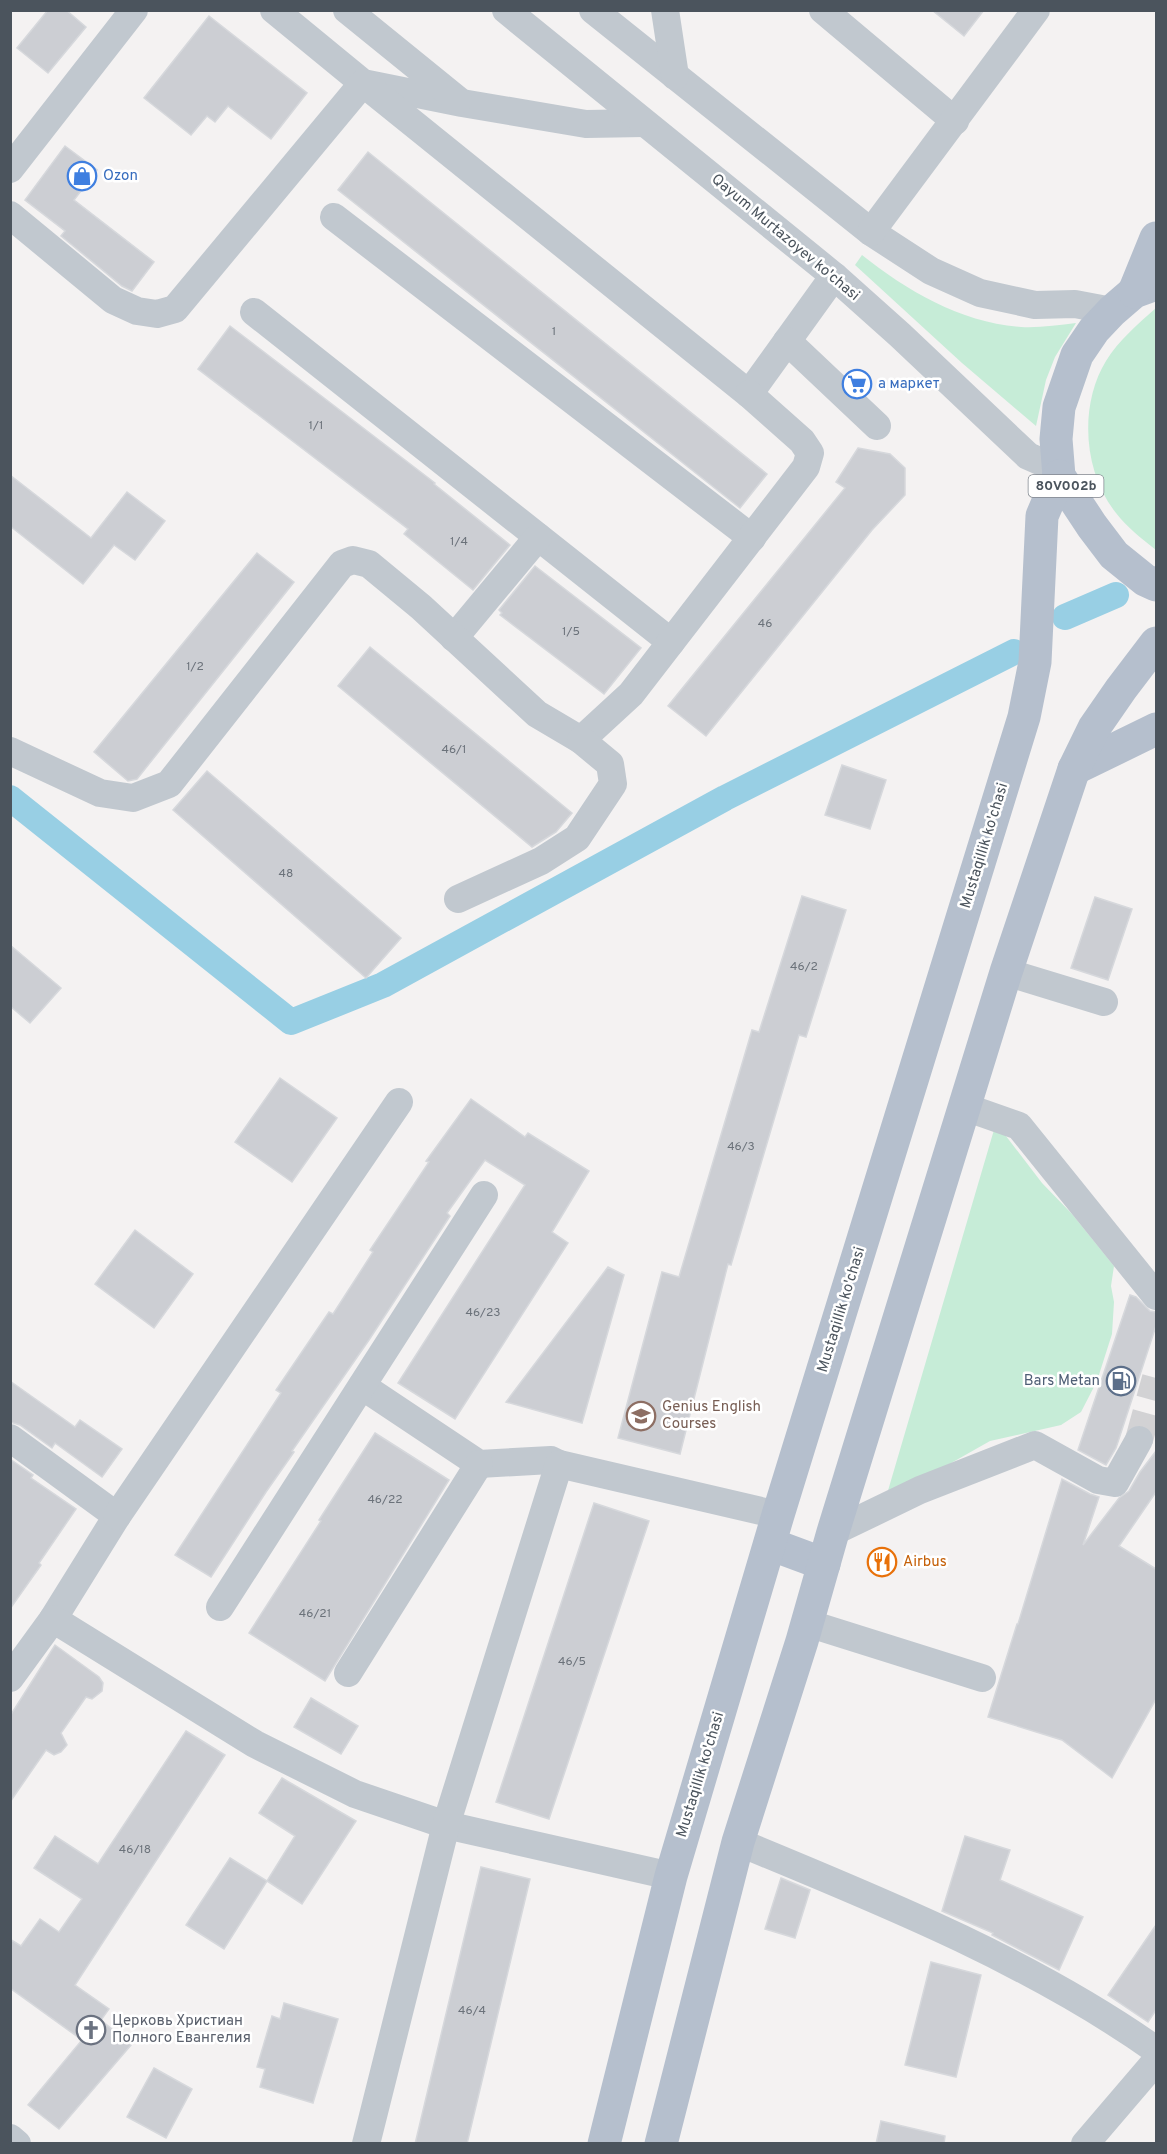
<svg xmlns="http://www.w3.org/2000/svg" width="1167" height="2154" font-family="Overpass,sans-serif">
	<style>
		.green { fill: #c6ecd7 }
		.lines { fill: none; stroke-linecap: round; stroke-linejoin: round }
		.canal { stroke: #98cfe4; stroke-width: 26 }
		.building { fill: #ccced3; stroke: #d6d8dc; stroke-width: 1.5 }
		.minor-tunnel { stroke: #d2d2d4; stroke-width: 28; stroke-dasharray: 28 14; stroke-linecap: butt }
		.minor { stroke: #c1c8cf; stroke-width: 28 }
		.major { stroke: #b5bfcd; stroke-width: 33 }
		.labels { text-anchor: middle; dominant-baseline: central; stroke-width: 5; stroke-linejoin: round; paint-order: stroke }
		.number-label { font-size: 12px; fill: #6b727a }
		.shield { fill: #fff; stroke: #81878e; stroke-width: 1.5 }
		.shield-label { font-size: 14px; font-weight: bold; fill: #4b545d }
		.shop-label { font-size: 15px; fill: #366cbe; stroke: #fff; text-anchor: start }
		.street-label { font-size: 15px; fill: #4b545d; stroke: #fff }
		.service-label { font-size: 15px; fill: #4e5e75; stroke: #fff; text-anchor: end }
		.education-label { font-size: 15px; fill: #785e54; stroke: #fff; text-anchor: start }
		.food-label { font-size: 15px; fill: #c56008; stroke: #fff; text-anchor: start }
		.worship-label { font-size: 15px; fill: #5b616d; stroke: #fff; text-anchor: start }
	</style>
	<rect width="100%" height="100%" fill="#f4f2f2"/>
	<g class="green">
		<path d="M 862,255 C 907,291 962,323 1021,327 C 1039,328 1058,325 1076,323 L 1055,357 L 1046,380 L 1036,426 L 962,363 L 855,265 Z"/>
		<path d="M 1156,308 L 1156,550 C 1142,539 1127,527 1116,513 C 1083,472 1079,405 1106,361 C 1119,340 1138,324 1156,308 Z"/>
		<path d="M 996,1123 L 1042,1183 L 1072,1214 L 1114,1266 L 1111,1286 L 1114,1302 L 1112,1334 L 1097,1381 L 1081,1412 L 1061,1425 L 990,1441 L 930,1475 L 887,1494 Z"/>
	</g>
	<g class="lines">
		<g class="canal">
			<path d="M 1065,617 L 1116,595"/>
			<path d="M 10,798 L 291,1022 L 383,985 L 725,798 L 1014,652"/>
		</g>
	</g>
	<g class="building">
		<path d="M 48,10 L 66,10 L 86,27 L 48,73 L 17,48 Z"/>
		<path d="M 932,10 L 984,10 L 964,36 Z"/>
		<path d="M 209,16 L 307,93 L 271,139 L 228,106 L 215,122 L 207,116 L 191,135 L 144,98 Z"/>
		<path d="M 65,146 L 97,170 L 74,200 L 154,262 L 132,291 L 122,286 L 61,236 L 65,231 L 25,200 Z"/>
		<path d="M 368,152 L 767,474 L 740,508 L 338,190 Z"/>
		<path d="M 230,326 L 435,483 L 434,484 L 510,545 L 473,590 L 404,534 L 408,529 L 198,369 Z"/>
		<path d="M 858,448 L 890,454 L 905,468 L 905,495 L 872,530 L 706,736 L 668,706 L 845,488 L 836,482 Z"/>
		<path d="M 10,475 L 91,538 L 127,492 L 165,521 L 135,560 L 114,545 L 83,584 L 10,526 Z"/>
		<path d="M 257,553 L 294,582 L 137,779 L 128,781 L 94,752 Z"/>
		<path d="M 535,566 L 641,648 L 604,694 L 500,615 L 502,613 L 499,610 Z"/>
		<path d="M 370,647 L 572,813 L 556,832 L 532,847 L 338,686 Z"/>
		<path d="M 842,765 L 886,780 L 870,829 L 825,815 Z"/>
		<path d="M 207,771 L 401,938 L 366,978 L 173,810 Z"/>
		<path d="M 802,896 L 846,910 L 806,1037 L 799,1035 L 731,1265 L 728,1264 L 680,1454 L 618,1438 L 662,1272 L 679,1277 L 752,1030 L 759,1032 Z"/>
		<path d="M 1095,897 L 1132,909 L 1108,980 L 1071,968 Z"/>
		<path d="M 10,945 L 61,988 L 30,1023 L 10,1006 Z"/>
		<path d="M 280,1078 L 337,1118 L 292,1182 L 235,1142 Z"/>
		<path d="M 471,1099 L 525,1137 L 528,1133 L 589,1171 L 552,1232 L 568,1243 L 455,1419 L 398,1383 L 525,1185 L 485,1160 L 447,1213 L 450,1216 L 369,1340 L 292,1451 L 294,1452 L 266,1492 L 211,1577 L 175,1555 L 281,1393 L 276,1390 L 329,1312 L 333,1314 L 373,1252 L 370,1250 L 429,1162 L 426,1161 Z"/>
		<path d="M 135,1230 L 193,1274 L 154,1328 L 95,1284 Z"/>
		<path d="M 608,1267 L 624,1275 L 582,1423 L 506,1402 Z"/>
		<path d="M 1130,1295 L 1136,1297 L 1150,1311 L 1156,1312 L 1156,1326 L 1116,1448 L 1106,1465 L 1078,1450 Z"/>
		<path d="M 10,1381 L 75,1427 L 80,1420 L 122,1449 L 102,1477 L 55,1443 L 52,1448 L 20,1425 L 10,1422 Z"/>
		<path d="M 375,1433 L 449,1480 L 325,1681 L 249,1633 L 321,1521 L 319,1520 Z"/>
		<path d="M 1156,1451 L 1156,1492 L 1119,1546 L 1156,1569 L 1156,1699 L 1112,1778 L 1062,1740 L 988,1717 L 1017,1624 L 1018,1624 L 1062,1479 L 1090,1494 L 1099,1497 L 1083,1545 L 1119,1498 L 1129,1491 L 1140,1472 Z"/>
		<path d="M 10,1459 L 33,1475 L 31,1478 L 76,1509 L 39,1563 L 41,1565 L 10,1609 Z"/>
		<path d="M 594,1503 L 649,1521 L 549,1819 L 496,1802 Z"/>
		<path d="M 55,1645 L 99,1677 L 103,1683 L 102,1691 L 92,1699 L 86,1697 L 61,1733 L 67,1745 L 61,1752 L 54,1755 L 46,1750 L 10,1802 L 10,1716 Z"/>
		<path d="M 311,1698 L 358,1726 L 341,1754 L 294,1727 Z"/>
		<path d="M 186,1731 L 225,1755 L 75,1985 L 109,2009 L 101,2020 L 131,2045 L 59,2129 L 28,2105 L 82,2040 L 10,1988 L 10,1939 L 21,1946 L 40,1919 L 59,1932 L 82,1899 L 34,1868 L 55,1836 L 98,1864 Z"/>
		<path d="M 282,1778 L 356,1821 L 302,1904 L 267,1881 L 295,1836 L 259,1813 Z"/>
		<path d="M 965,1836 L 1010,1850 L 1000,1880 L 1083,1917 L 1059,1970 L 992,1935 L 993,1933 L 942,1911 Z"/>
		<path d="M 230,1858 L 267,1881 L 224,1949 L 186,1925 Z"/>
		<path d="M 481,1867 L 530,1879 L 467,2144 L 415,2144 Z"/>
		<path d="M 781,1878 L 810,1890 L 795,1938 L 765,1929 Z"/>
		<path d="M 1156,1925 L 1156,2010 L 1148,2022 L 1108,1995 Z"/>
		<path d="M 931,1962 L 981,1975 L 956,2077 L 905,2065 Z"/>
		<path d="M 284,2003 L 338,2019 L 313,2103 L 260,2087 L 265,2069 L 257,2067 L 272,2016 L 280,2019 Z"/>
		<path d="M 154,2068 L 192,2089 L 166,2138 L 127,2117 Z"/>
		<path d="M 881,2121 L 945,2136 L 944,2144 L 876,2144 Z"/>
	</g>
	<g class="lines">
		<path class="minor-tunnel" d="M 1139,1440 L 1156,1378"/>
		<g class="minor">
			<path d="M 274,10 L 363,83 L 462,103 L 586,124 L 644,123"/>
			<path d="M 347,10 L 458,100"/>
			<path d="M 506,10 L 834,276 L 900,335 L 1028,456 L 1060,470"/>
			<path d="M 593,10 L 871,232 L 931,271 L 980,293 L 1035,305 L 1075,304 L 1112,311"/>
			<path d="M 665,10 L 675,76"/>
			<path d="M 823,10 L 955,121"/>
			<path d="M 10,169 L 134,10"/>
			<path d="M 10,215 L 113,300 L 137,311 L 157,314 L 175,309 L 363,83 L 749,394 L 834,276"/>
			<path d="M 334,217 L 752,538"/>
			<path d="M 871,232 L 1036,10"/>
			<path d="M 254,312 L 671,642"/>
			<path d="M 787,341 L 877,426"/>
			<path d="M 454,638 L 538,537"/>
			<path d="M 10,751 L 100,793 L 133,798 L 169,784 L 342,564 L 353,560 L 369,564 L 421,607 L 537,714 L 581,740 L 631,694 L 806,467 L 810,453 L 802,441 L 749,394"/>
			<path d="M 458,899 L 541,861 L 577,838 L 613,784 L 610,764 L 581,740"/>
			<path d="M 1006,972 L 1104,1002"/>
			<path d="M 965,1107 L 1019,1126 L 1156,1296"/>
			<path d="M 362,1386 L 479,1464 L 551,1460 L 559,1464"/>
			<path d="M 10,1438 L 117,1516 L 53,1619"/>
			<path d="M 117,1516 L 399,1102"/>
			<path d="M 833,1532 L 920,1490 L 1035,1445 L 1098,1480 L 1115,1483 L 1139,1440"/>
			<path d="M 220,1607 L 484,1195"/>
			<path d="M 807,1623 L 982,1678"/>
			<path d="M 348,1673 L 479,1464"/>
			<path d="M 10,1678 L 53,1619 L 255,1744 L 355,1794 L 446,1825 L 671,1876"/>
			<path d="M 738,1842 C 881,1901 1030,1961 1156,2050"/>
			<path d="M 10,2138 L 17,2144"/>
			<path d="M 366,2144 L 446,1825 L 559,1464 L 778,1515"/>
			<path d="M 1085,2144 L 1156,2061"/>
		</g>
		<g class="major">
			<path d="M 1156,284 L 1134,292 L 1112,311 L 1094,330 L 1077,355 L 1059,407 L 1056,439 L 1059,476 L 1092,526 L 1114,555 L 1145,580 L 1156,585"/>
			<path d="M 1134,292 L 1156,238"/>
			<path d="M 1074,769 L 1156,729"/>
			<path d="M 770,1544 L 824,1564"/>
			<path d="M 604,2144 L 671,1876 L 778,1515 L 1024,717 L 1035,662 L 1042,516 L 1059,476"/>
			<path d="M 661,2144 L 738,1842 L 802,1641 L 833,1532 L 1006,972 L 1074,769 L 1094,728 L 1121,689 L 1156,643"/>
		</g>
	</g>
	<defs>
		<g id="shop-ring" transform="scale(1.5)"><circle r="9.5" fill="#fff" stroke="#3f7fe0" stroke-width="1.5"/><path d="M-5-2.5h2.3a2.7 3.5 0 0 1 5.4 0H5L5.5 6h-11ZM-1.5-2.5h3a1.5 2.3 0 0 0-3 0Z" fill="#3f7fe0"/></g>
		<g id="supermarket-ring" transform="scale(1.5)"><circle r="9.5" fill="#fff" stroke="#3f7fe0" stroke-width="1.5"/><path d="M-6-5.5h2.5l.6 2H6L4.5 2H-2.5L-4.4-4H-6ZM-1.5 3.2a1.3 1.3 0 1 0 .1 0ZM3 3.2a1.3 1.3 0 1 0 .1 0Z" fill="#3f7fe0"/></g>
		<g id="fuel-ring" transform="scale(1.5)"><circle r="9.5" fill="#fff" stroke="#5c6f8a" stroke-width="1.5"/><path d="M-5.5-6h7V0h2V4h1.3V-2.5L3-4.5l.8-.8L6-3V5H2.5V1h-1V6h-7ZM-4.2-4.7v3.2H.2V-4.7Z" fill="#5c6f8a"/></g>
		<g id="school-ring" transform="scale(1.5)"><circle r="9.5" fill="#fff" stroke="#8d6e63" stroke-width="1.5"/><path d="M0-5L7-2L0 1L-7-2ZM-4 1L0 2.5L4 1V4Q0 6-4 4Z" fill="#8d6e63"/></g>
		<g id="restaurant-ring" transform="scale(1.5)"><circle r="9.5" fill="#fff" stroke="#e8710a" stroke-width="1.5"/><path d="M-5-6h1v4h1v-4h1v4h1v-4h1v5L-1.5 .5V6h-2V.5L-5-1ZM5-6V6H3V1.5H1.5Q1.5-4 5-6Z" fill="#e8710a"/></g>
		<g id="church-ring" transform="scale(1.5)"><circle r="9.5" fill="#fff" stroke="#6b7280" stroke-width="1.5"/><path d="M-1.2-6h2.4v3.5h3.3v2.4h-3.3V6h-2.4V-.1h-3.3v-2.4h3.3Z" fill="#6b7280"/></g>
	</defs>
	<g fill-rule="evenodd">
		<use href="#shop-ring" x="82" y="176"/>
		<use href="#supermarket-ring" x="857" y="384"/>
		<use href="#fuel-ring" x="1121" y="1381"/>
		<use href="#school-ring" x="641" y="1416"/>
		<use href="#restaurant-ring" x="882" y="1562"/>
		<use href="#church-ring" x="91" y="2030"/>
	</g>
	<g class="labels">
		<g class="number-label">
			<text x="554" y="332">1</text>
			<text x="316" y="426">1/1</text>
			<text x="459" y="542">1/4</text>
			<text x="765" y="624">46</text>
			<text x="571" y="632">1/5</text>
			<text x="195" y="667">1/2</text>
			<text x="454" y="750">46/1</text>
			<text x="286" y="874">48</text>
			<text x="804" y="967">46/2</text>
			<text x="741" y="1147">46/3</text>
			<text x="483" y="1313">46/23</text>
			<text x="385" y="1500">46/22</text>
			<text x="315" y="1614">46/21</text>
			<text x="572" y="1662">46/5</text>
			<text x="135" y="1850">46/18</text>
			<text x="472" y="2011">46/4</text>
		</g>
		<rect class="shield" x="1028.5" y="475" width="75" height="22" rx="4.5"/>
		<g class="shield-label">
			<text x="1066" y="486">80V002b</text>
		</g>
		<g class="shop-label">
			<text x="103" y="176">Ozon</text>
			<text x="878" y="384">а маркет</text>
		</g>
		<g class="street-label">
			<text transform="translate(785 238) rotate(40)">Qayum Murtazoyev ko'chasi</text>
			<text transform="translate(985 846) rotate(-73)">Mustaqillik ko'chasi</text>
			<text transform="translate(842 1310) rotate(-73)">Mustaqillik ko'chasi</text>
			<text transform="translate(701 1775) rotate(-73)">Mustaqillik ko'chasi</text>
		</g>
		<g class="service-label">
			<text x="1100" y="1381">Bars Metan</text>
		</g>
		<g class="education-label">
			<text x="662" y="1407">Genius English<tspan x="662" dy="17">Courses</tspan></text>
		</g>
		<g class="food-label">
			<text x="903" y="1562">Airbus</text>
		</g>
		<g class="worship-label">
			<text x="112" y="2021">Церковь Христиан<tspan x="112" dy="17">Полного Евангелия</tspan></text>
		</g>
	</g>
	<rect width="1167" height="2154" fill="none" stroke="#4b545d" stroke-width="24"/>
</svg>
